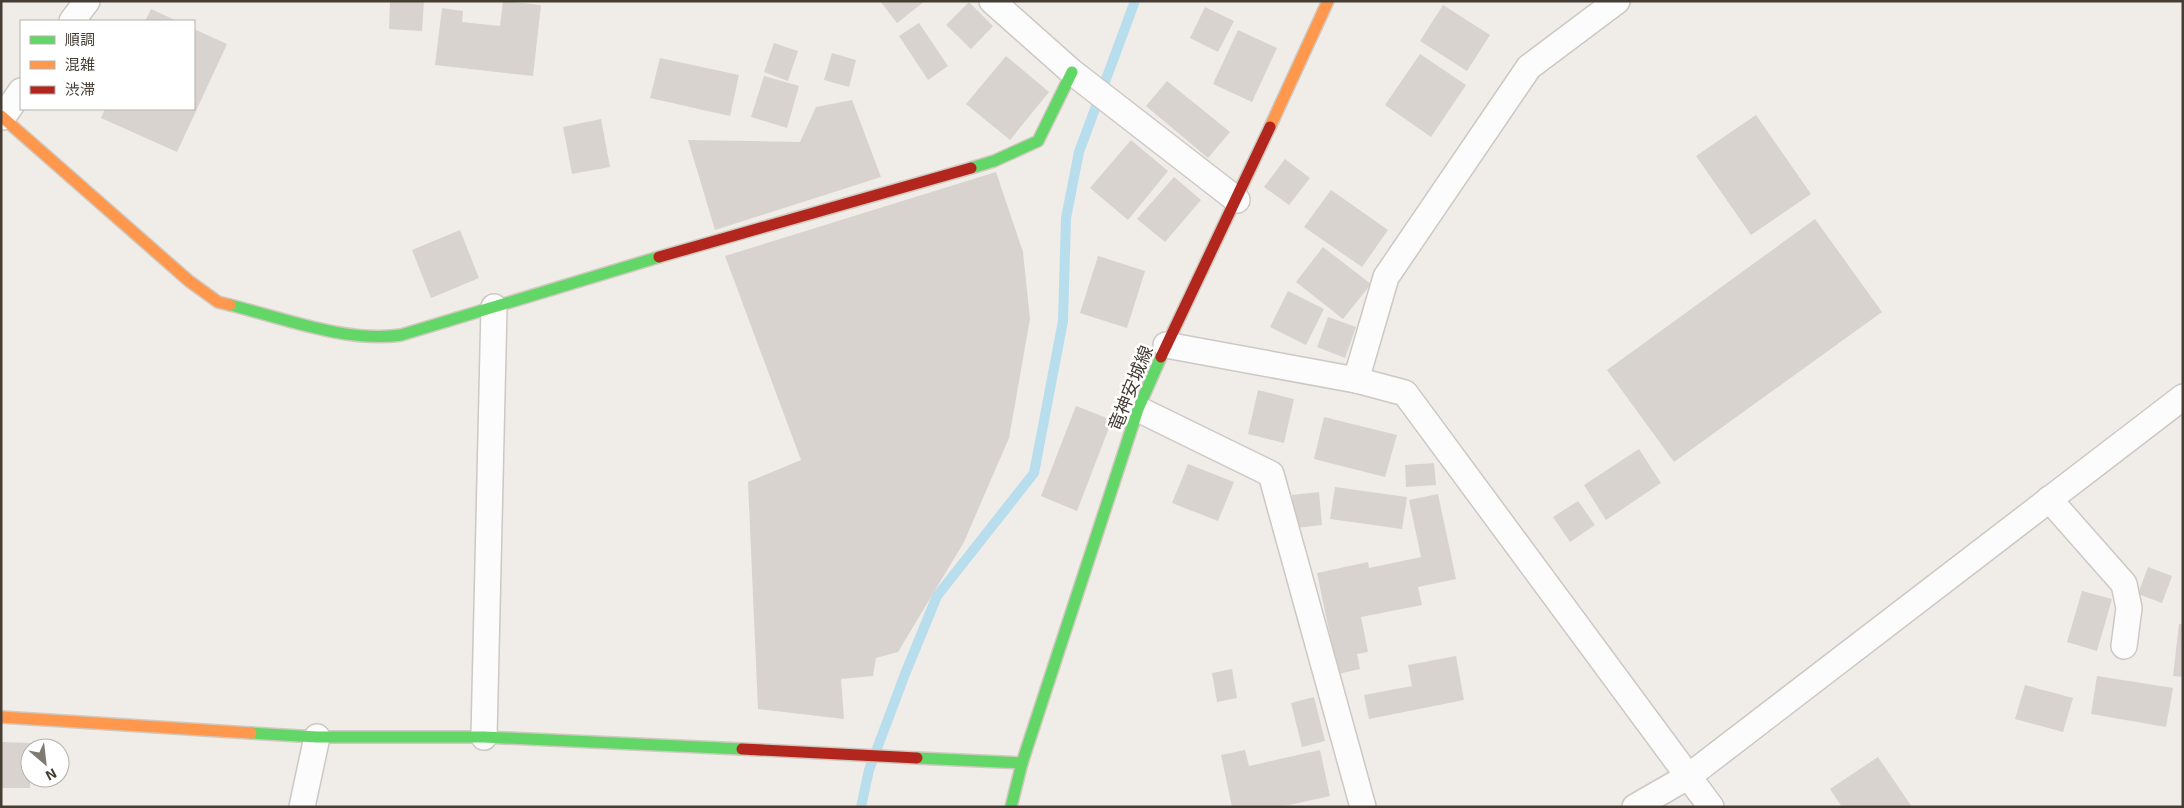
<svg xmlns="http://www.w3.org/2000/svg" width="2184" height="808" font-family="'Exo 2','Noto Sans JP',sans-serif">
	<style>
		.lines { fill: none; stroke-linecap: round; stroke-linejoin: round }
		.stream { stroke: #b8deee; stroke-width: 10 }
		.building { fill: #d8d3cf }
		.street-casing { stroke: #ccc8c4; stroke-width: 28 }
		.fast-casing { stroke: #cfc9bf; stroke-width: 14 }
		.slow-casing { stroke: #cfc9bf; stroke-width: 14 }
		.jam-casing { stroke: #cfc9bf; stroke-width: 14 }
		.street { stroke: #fdfcfc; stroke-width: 25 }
		.fast { stroke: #63d668; stroke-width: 11 }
		.slow { stroke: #ff974d; stroke-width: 11 }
		.jam { stroke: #b3261e; stroke-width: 11 }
		.labels { text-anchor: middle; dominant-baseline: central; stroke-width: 5; stroke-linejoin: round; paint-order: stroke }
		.street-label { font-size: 18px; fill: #453d34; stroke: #fff }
	</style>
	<rect width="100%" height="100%" fill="#f0ece8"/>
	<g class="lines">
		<path class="stream" d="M 861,807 L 869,770 L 905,674 L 937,596 L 1034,473 L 1063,321 L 1066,218 L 1079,152 L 1135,1"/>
	</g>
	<g class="building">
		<path d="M 390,1 L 424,1 L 422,31 L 389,29 Z"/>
		<path d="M 503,1 L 541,5 L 533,76 L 435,65 L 442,8 L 463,11 L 462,22 L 500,26 Z"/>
		<path d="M 880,1 L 925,1 L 897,23 Z"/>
		<path d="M 969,2 L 993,26 L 971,49 L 946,25 Z"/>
		<path d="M 1443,5 L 1490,35 L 1467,71 L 1420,41 Z"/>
		<path d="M 1205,7 L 1234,21 L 1218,52 L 1190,38 Z"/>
		<path d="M 151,9 L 177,21 L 145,21 Z"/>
		<path d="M 919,23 L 948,66 L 928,80 L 899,36 Z"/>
		<path d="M 194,29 L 227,44 L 177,152 L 101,118 L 105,109 L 194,109 Z"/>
		<path d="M 1238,30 L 1277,48 L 1252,102 L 1213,84 Z"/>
		<path d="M 774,43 L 798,51 L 788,81 L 764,72 Z"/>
		<path d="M 832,53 L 856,60 L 849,87 L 824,80 Z"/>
		<path d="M 1420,54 L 1466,85 L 1431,137 L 1385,105 Z"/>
		<path d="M 1006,56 L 1049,92 L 1010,140 L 966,104 Z"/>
		<path d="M 660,58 L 739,75 L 730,116 L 650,98 Z"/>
		<path d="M 764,76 L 799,86 L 787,128 L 751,117 Z"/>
		<path d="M 1167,81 L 1230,132 L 1208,158 L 1146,106 Z"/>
		<path d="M 852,100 L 881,177 L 715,230 L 688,140 L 800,142 L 816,107 Z"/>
		<path d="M 1756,115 L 1811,194 L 1751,235 L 1696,156 Z"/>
		<path d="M 601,119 L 610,167 L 572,174 L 563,127 Z"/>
		<path d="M 1131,140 L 1168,171 L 1128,220 L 1090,188 Z"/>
		<path d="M 1285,159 L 1310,178 L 1289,205 L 1264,187 Z"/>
		<path d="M 996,172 L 1023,252 L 1030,319 L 1009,438 L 964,542 L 898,652 L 876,658 L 873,676 L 841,679 L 844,719 L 758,709 L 748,482 L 801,460 L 725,256 Z"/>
		<path d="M 1174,177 L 1201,200 L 1165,242 L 1137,219 Z"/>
		<path d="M 1331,190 L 1388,230 L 1362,267 L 1304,227 Z"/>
		<path d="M 1815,219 L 1882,312 L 1674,462 L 1607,370 Z"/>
		<path d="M 460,230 L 479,278 L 431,298 L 412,250 Z"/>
		<path d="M 1323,247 L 1371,284 L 1343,319 L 1296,282 Z"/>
		<path d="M 1098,256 L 1145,271 L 1127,328 L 1080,313 Z"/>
		<path d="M 1288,291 L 1324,309 L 1306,345 L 1270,327 Z"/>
		<path d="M 1328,317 L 1356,327 L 1345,358 L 1317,347 Z"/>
		<path d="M 1258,390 L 1294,399 L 1284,443 L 1248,434 Z"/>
		<path d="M 1076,406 L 1112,420 L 1077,511 L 1041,496 Z"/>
		<path d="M 1324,417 L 1397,435 L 1385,477 L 1314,459 Z"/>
		<path d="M 1639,449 L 1661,483 L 1606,520 L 1584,485 Z"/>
		<path d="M 1434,463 L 1436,485 L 1406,487 L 1405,465 Z"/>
		<path d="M 1188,464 L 1234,482 L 1218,521 L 1172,503 Z"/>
		<path d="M 1335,487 L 1407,497 L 1402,529 L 1330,519 Z"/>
		<path d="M 1319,492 L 1322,525 L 1296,528 L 1292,495 Z"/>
		<path d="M 1438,494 L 1456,579 L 1418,587 L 1422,605 L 1361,617 L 1368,652 L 1357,654 L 1360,669 L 1338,674 L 1317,573 L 1368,562 L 1369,568 L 1421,557 L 1409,500 Z"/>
		<path d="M 1578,501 L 1595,525 L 1570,542 L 1553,517 Z"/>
		<path d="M 2148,567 L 2172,576 L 2162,603 L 2138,594 Z"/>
		<path d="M 2082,591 L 2112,599 L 2097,651 L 2067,642 Z"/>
		<path d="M 2179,624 L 2183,624 L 2183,677 L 2173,676 Z"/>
		<path d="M 1456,656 L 1464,700 L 1369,719 L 1364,695 L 1412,686 L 1408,665 Z"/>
		<path d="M 1232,669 L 1237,698 L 1217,702 L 1212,673 Z"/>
		<path d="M 2097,676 L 2173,688 L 2166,727 L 2091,714 Z"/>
		<path d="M 2025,685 L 2073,698 L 2063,732 L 2015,719 Z"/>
		<path d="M 1314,697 L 1325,741 L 1302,747 L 1291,703 Z"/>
		<path d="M 1,742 L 32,743 L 30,788 L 1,788 Z"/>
		<path d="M 1245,750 L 1249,766 L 1320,750 L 1330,796 L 1280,807 L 1232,807 L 1221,755 Z"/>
		<path d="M 1878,757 L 1912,807 L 1842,807 L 1830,789 Z"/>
	</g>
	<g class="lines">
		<g class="street-casing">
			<g id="street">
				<path d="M 992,1 L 1072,72 L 1237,200"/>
				<path d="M 72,21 L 87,1"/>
				<path d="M 3,117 L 21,91"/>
				<path d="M 1166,345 L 1356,380 L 1405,393 L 1711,807"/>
				<path d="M 1356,380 L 1386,277 L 1529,67 L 1617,1"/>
				<path d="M 1138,409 L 1271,474 L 1363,807"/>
				<path d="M 2049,499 L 2124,584 L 2129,608 L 2124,646"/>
				<path d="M 484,737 L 494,307"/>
				<path d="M 302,807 L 317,737"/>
				<path d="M 1635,807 L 1689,776 L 2183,397"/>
			</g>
		</g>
		<g class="fast-casing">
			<g id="fast">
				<path d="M 971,168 L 994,161 L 1038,141 L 1072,72"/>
				<path d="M 230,305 C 283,318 346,343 401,335 L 659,257"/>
				<path d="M 251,733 L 317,737 L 484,737 L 742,749"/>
				<path d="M 917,758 L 1022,763"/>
				<path d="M 1011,807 L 1022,763 L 1138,409 L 1161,357"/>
			</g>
		</g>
		<g class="slow-casing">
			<g id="slow">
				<path d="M 1,116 L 189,281 L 218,302 L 230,305"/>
				<path d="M 1270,127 L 1328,1"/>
				<path d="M 1,717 L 251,733"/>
			</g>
		</g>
		<g class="jam-casing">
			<g id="jam">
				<path d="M 659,257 L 971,168"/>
				<path d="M 1161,357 L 1270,127"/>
				<path d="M 742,749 L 917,758"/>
			</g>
		</g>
		<use href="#street" class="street"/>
		<use href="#fast" class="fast"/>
		<use href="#slow" class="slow"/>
		<use href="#jam" class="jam"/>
	</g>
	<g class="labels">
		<g class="street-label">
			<text transform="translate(1130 388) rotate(-68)">竜神安城線</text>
		</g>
	</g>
	<rect width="2184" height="808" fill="none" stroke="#453d34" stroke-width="5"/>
	<rect x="20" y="20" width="175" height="90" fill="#ffffff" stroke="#b5b1ae"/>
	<rect x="30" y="36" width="25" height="8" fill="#63d668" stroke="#b5b1ae"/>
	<text x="65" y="45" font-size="15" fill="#453d34">順調</text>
	<rect x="30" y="61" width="25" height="8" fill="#ff974d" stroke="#b5b1ae"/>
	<text x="65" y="70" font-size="15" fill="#453d34">混雑</text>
	<rect x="30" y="86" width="25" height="8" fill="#b3261e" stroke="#b5b1ae"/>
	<text x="65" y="95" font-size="15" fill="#453d34">渋滞</text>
	<g transform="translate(45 763) rotate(152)"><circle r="24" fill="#ffffff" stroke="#b5b1ae"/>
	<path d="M0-4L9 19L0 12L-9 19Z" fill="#817a73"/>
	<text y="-8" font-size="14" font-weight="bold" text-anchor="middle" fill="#453d34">N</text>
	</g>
</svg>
